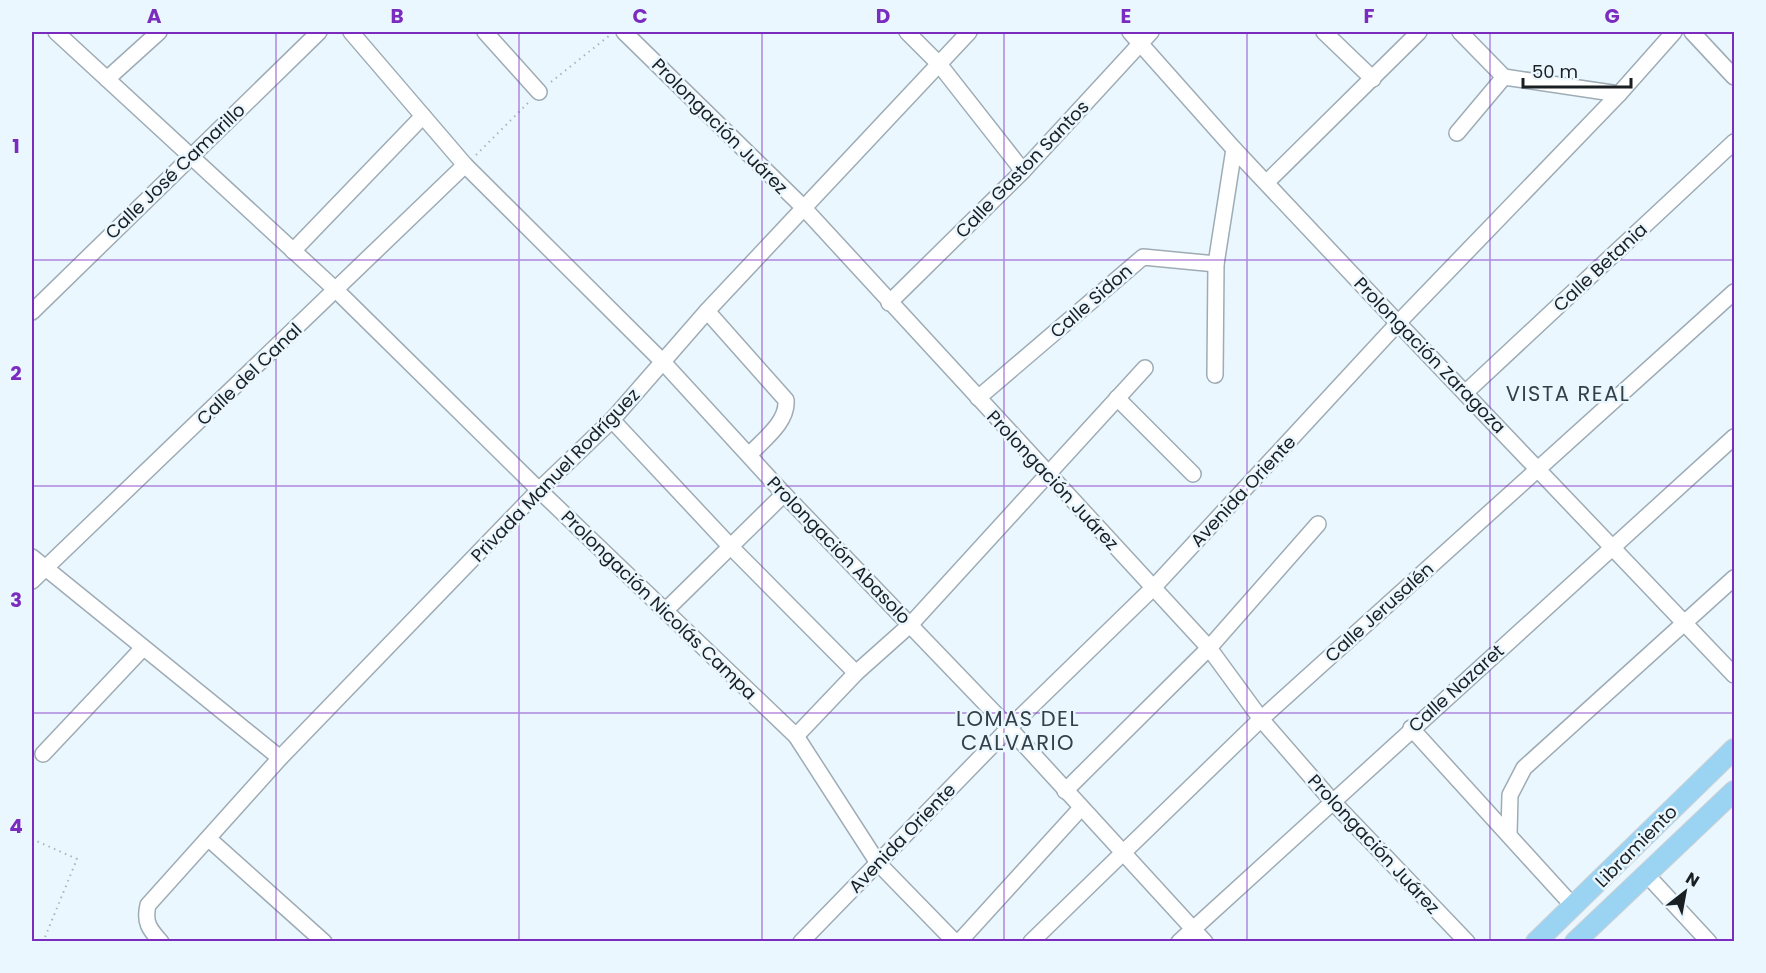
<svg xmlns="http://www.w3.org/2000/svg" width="1766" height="973" font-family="Poppins,sans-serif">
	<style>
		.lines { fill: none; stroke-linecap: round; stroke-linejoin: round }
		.minor-casing { stroke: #9eacb5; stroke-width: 18 }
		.major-casing { stroke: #d1d2d3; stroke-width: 22 }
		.path { stroke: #aab4ba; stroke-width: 2; stroke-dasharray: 1.5 4.5; stroke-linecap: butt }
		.minor { stroke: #fff; stroke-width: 15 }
		.major { stroke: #9bd3f2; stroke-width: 20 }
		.grid { fill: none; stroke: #7b2cbf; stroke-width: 1.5; stroke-opacity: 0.55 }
		.labels { text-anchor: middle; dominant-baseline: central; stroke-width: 5; stroke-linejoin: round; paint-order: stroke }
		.street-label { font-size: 18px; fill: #1a1f23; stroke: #ebf7ff }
		.quarter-label { font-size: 21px; letter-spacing: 1.5px; fill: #344048; stroke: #ebf7ff }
		.neatline { fill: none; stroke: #7b2cbf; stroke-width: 2 }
		.grid-label { font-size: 20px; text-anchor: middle; font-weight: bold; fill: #7b2cbf }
	</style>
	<rect width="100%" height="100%" fill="#ebf7ff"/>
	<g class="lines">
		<g class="minor-casing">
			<g id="minor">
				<path d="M 56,32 L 337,291 L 539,490 L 796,736 L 878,863 L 955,942"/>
				<path d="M 351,32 L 465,165 L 663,362 L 784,494 L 1009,728 L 1205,942"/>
				<path d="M 485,32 L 539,92"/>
				<path d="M 624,32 L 803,207 L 1209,648 L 1261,719 L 1333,802 L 1467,942"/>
				<path d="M 907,32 L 939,64 L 1023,171"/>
				<path d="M 1130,32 L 1234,149 L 1398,323 L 1734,675"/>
				<path d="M 1324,32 L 1373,79"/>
				<path d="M 1460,32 L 1504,77 L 1619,94"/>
				<path d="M 1692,32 L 1734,77"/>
				<path d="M 107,79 L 159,32"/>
				<path d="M 1457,133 L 1504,77"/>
				<path d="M 1267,182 L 1419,32"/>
				<path d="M 293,251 L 423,116"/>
				<path d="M 889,303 L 1023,171 L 1151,32"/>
				<path d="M 707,311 L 786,400 C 788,422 763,440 749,455"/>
				<path d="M 32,312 L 319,32"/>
				<path d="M 1215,375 L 1216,264 L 1234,149"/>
				<path d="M 1465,393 L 1734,142"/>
				<path d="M 978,398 L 1143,257 L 1216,264"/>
				<path d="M 1117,398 L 1193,474"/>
				<path d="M 612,420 L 730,546 L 856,673"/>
				<path d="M 32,557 L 280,758"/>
				<path d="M 32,581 L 465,165"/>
				<path d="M 666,610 L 784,494"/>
				<path d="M 1411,728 L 1574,907"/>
				<path d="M 796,736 L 856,673 L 911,624 L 1145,368"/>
				<path d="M 43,754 L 142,649"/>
				<path d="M 1065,791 L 1209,648 L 1318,524"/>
				<path d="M 1509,834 L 1510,795 L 1524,768 L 1734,578"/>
				<path d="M 209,839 L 324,942"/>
				<path d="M 1647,875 L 1709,942"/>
				<path d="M 161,942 C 149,929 144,922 148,905 L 280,758 L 539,490 L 612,420 L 707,311 L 969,32"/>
				<path d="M 801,942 L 1009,728 L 1153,588 L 1398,323 L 1619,94 L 1674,32"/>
				<path d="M 959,942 L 1081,808"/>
				<path d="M 1031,942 L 1261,719 L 1734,292"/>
				<path d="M 1179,942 L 1734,437"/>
			</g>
		</g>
		<g class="major-casing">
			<g id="major">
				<path d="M 1536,942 L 1734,749"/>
				<path d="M 1575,942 L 1734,791"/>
			</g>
		</g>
		<g class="path">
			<path d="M 551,82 L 610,35"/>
			<path d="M 476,155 L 529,102"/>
			<path d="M 32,839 L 77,859 L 43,942"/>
		</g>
		<use href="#minor" class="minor"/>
		<use href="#major" class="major"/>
	</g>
	<path class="grid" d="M 276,32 L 276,942M 519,32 L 519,942M 762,32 L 762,942M 1004,32 L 1004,942M 1247,32 L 1247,942M 1490,32 L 1490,942M 32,260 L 1734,260M 32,486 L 1734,486M 32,713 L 1734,713"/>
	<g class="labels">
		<g class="street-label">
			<text transform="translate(720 126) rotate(45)">Prolongación Juárez</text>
			<text transform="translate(1022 169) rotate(-46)">Calle Gaston Santos</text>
			<text transform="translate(175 171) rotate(-44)">Calle José Camarillo</text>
			<text transform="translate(1600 267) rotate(-43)">Calle Betania</text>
			<text transform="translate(1091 301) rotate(-41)">Calle Sidon</text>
			<text transform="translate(1430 355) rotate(46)">Prolongación Zaragoza</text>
			<text transform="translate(249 374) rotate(-44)">Calle del Canal</text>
			<text transform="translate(555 475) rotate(-46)">Privada Manuel Rodríguez</text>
			<text transform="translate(1053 480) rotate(47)">Prolongación Juárez</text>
			<text transform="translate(1243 491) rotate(-47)">Avenida Oriente</text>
			<text transform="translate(839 550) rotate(46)">Prolongación Abasolo</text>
			<text transform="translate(659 605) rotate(44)">Prolongación Nicolás Campa</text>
			<text transform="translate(1379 612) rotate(-42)">Calle Jerusalén</text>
			<text transform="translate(1456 688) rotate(-42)">Calle Nazaret</text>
			<text transform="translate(902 838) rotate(-46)">Avenida Oriente</text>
			<text transform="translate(1374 844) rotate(47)">Prolongación Juárez</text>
			<text transform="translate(1636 846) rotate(-45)">Libramiento</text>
		</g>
		<g class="quarter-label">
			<text x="1568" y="393">VISTA REAL</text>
			<text x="1018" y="718">LOMAS DEL<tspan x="1018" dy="24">CALVARIO</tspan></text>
		</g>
	</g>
	<rect width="1766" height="973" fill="none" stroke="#ebf7ff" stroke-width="66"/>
	<g transform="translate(1685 892) rotate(31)" stroke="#ebf7ff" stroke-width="4.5" paint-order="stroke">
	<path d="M0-4.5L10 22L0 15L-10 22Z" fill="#1a1f23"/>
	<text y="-9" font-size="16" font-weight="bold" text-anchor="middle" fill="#1a1f23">N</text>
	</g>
	<path d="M1523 78v9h108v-9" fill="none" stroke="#1a1f23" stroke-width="3"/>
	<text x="1532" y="78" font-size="18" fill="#1a1f23" stroke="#ebf7ff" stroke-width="4.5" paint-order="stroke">50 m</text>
	<rect x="33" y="33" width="1700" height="907" class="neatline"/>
	<g class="grid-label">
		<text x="154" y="23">A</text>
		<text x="397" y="23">B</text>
		<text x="640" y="23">C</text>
		<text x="883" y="23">D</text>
		<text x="1126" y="23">E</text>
		<text x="1369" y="23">F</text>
		<text x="1612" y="23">G</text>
		<text x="16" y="153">1</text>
		<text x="16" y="380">2</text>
		<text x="16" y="607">3</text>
		<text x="16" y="833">4</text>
	</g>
</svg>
